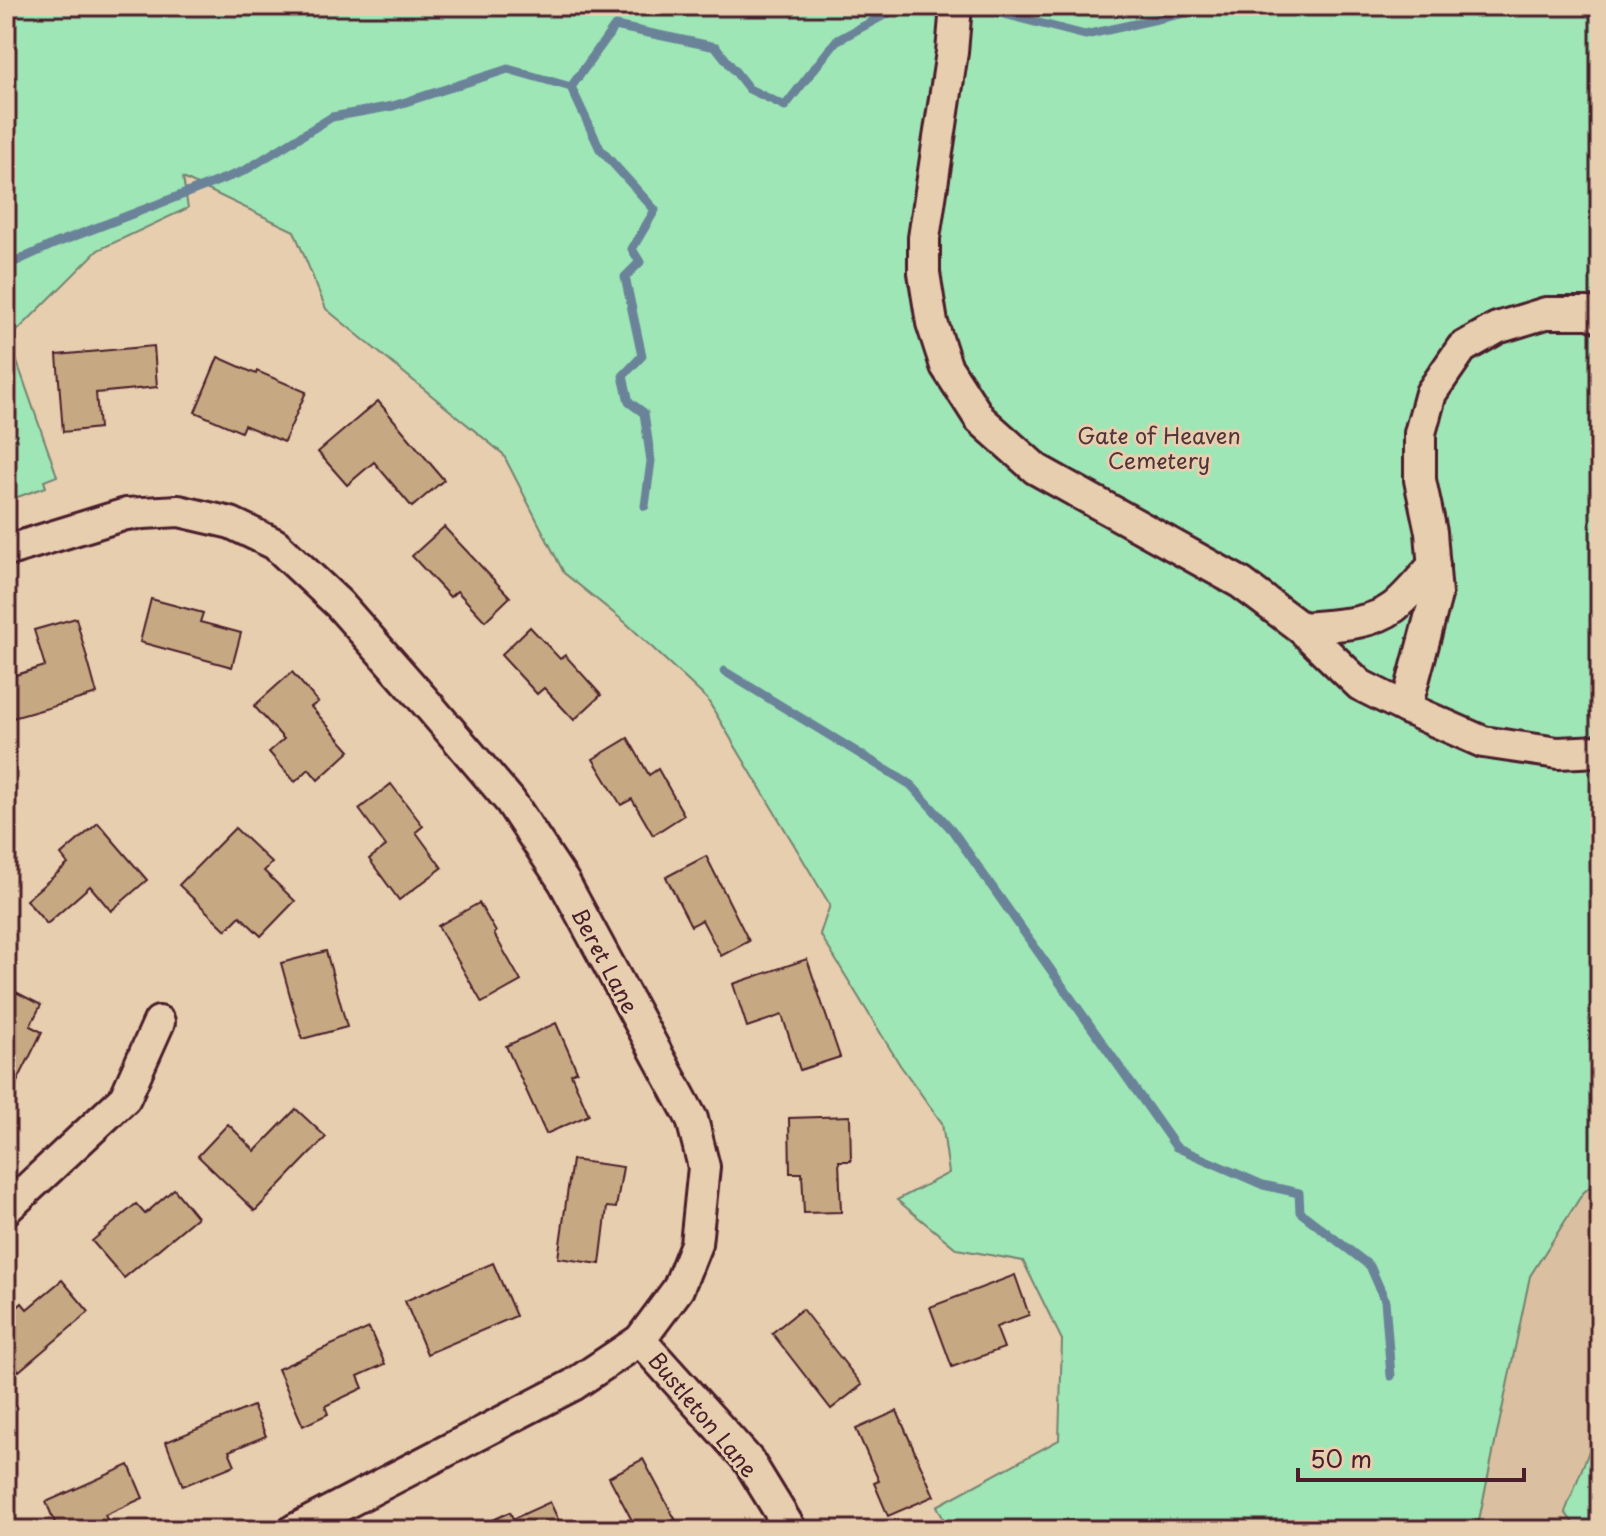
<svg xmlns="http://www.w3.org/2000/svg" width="1606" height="1536" font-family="'Playpen Sans',sans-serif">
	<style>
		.built { fill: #dac0a0 }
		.green { fill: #9ee6b5; stroke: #748270; stroke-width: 2 }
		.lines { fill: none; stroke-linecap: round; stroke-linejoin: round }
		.stream { stroke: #6b8399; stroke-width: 9 }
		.building { fill: #c6a982; stroke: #4a1f2b; stroke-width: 2 }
		.minor-casing { stroke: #4a1f2b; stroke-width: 36 }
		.minor { stroke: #e7ceaf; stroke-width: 30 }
		.labels { text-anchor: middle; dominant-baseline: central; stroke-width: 6; stroke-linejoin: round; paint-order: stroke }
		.park-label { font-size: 22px; fill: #523339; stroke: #e7ceaf }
		.street-label { font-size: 22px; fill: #4a1f2b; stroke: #e7ceaf }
	</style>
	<rect width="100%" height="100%" fill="#e7ceaf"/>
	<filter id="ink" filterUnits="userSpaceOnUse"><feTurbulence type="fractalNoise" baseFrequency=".0125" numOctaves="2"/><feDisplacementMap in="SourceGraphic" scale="16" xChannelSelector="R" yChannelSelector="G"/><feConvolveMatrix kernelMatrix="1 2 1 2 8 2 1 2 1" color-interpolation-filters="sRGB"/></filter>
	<g filter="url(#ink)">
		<path class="built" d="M 1600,1148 L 1600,1530 L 1372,1530 Z"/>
		<g class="green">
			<path d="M 6,6 L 1600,6 L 1600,1178 L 1583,1193 L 1530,1276 L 1479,1520 L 1482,1530 L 949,1530 L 937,1506 L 1059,1440 L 1062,1340 L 1023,1261 L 957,1249 L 897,1200 L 949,1173 L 942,1123 L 900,1065 L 820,934 L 830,905 L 707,699 L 626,623 L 564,573 L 503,454 L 326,309 L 294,231 L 183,178 L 188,208 L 98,250 L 9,339 L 57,476 L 44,481 L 46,487 L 6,501 Z"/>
			<path d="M 1600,1423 L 1600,1530 L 1578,1530 L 1565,1512 Z"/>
		</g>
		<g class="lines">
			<g class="stream">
				<path d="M 981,8 L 1085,35 L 1189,12 L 1192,6"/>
				<path d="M 571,87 L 600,149 L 655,210 L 632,249 L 640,262 L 625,277 L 642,356 L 623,376 L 629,402 L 644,413 L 651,461 L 645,506"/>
				<path d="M 6,266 L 54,244 L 244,171 L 332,117 L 393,106 L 508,69 L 571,87 L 615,26 L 716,47 L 749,89 L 785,106 L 836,41 L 901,6"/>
				<path d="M 724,671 L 911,785 L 952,830 L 1176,1147 L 1263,1185 L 1299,1193 L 1300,1212 L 1370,1266 L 1385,1300 L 1391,1376"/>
			</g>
		</g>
		<g class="building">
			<path d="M 154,346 L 157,387 L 96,393 L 99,428 L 63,432 L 57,355 Z"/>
			<path d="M 218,357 L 256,374 L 257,371 L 306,392 L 284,442 L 244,425 L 241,432 L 195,412 Z"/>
			<path d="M 378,401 L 444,480 L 412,507 L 374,462 L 347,485 L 318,452 Z"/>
			<path d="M 444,527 L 510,597 L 485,621 L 457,591 L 450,597 L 412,556 Z"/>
			<path d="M 151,599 L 203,613 L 200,622 L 241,633 L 232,667 L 140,642 Z"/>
			<path d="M 76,618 L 97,694 L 6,720 L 6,678 L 45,666 L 34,630 Z"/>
			<path d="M 530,627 L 560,659 L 565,655 L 601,695 L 574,720 L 544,688 L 537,694 L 501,655 Z"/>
			<path d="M 292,672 L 318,702 L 311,707 L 350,751 L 318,780 L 309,769 L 295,782 L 269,752 L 284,739 L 254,706 Z"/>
			<path d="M 628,738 L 649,775 L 658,769 L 684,815 L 653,835 L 632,799 L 621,805 L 593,759 Z"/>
			<path d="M 391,784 L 423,826 L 416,832 L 442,868 L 399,900 L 369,859 L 386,846 L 359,809 Z"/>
			<path d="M 98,823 L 147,880 L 111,911 L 90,886 L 47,924 L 26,900 L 68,864 L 61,855 Z"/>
			<path d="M 235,828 L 272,863 L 264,871 L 295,901 L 261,936 L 240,916 L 226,930 L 179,885 Z"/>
			<path d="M 706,856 L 749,941 L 721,956 L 702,920 L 691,926 L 666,877 Z"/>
			<path d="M 479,903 L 496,932 L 494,934 L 521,981 L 482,1003 L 438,926 Z"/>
			<path d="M 326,951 L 347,1027 L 302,1039 L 281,963 Z"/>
			<path d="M 807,959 L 840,1057 L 800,1070 L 782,1015 L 747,1027 L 733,984 Z"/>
			<path d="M 8,988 L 41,1005 L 30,1026 L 42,1032 L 13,1090 L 6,1086 L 6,991 Z"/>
			<path d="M 556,1023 L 577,1071 L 571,1074 L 589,1115 L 546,1134 L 506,1046 Z"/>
			<path d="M 296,1109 L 326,1137 L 255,1211 L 198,1156 L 228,1124 L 255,1151 Z"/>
			<path d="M 850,1116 L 851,1161 L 839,1161 L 841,1212 L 804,1213 L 802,1173 L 790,1173 L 789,1118 Z"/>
			<path d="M 572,1160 L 623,1167 L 616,1208 L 607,1207 L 600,1264 L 558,1258 Z"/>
			<path d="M 174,1189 L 197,1217 L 124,1278 L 92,1241 L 136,1204 L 145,1214 Z"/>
			<path d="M 493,1263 L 516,1316 L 427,1354 L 405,1301 Z"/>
			<path d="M 1015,1275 L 1029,1315 L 996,1327 L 1004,1348 L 952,1367 L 930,1307 Z"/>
			<path d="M 62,1280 L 89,1312 L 19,1371 L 6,1355 L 6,1317 L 22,1303 L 27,1309 Z"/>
			<path d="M 802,1309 L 862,1385 L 831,1409 L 772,1333 Z"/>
			<path d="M 369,1328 L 385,1364 L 358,1376 L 363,1388 L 325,1406 L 328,1414 L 303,1426 L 278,1369 Z"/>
			<path d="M 253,1406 L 266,1436 L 229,1451 L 235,1465 L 183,1486 L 166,1442 Z"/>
			<path d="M 897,1411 L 934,1496 L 888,1516 L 874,1483 L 879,1481 L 856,1429 Z"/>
			<path d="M 643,1459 L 681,1530 L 637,1530 L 609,1477 Z"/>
			<path d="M 129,1465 L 143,1498 L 105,1515 L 110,1526 L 102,1530 L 58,1530 L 46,1502 Z"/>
			<path d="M 550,1502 L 563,1530 L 471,1530 L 510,1512 L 513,1519 Z"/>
		</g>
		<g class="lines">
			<g class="minor-casing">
				<g id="minor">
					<path d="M 956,6 L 952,52 L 924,238 L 924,273 L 932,323 L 946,366 L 980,419 L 1036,469 L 1241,583 L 1301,628 L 1360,685 L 1406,708 L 1483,742 L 1558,753 L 1600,751"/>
					<path d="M 6,551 L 126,514 L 179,511 L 231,523 L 275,544 L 339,604 L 429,706 L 510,801 L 564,882 L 692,1119 L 704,1167 L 696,1244 L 678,1289 L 640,1340 L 573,1385 L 294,1530"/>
					<path d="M 1301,628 C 1330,625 1369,626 1394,607 C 1408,596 1421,579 1434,565"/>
					<path d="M 1406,708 L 1436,595 L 1431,532 L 1420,480 L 1420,433 L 1431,393 L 1462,348 L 1497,328 L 1546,313 L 1589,313 L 1600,317"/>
					<path d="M 6,1209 L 125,1098 L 159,1022"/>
					<path d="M 640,1340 L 748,1460 L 791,1530"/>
				</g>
			</g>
			<use href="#minor" class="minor"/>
		</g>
	</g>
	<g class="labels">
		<g class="park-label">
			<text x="1159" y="434">Gate of Heaven<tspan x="1159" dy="25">Cemetery</tspan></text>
		</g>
		<g class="street-label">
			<text transform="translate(606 960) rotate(62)">Beret Lane</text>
			<text transform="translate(704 1414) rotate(50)">Bustleton Lane</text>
		</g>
	</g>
	<rect width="1606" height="1536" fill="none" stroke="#e7ceaf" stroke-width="32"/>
	<rect x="16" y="16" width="1574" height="1504" fill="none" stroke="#4a1f2b" stroke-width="3" filter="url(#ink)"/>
	<path d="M1298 1468v12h226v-12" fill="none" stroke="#4a1f2b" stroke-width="4"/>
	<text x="1310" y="1468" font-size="24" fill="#4a1f2b" stroke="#e7ceaf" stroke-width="6" paint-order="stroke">50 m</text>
</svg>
